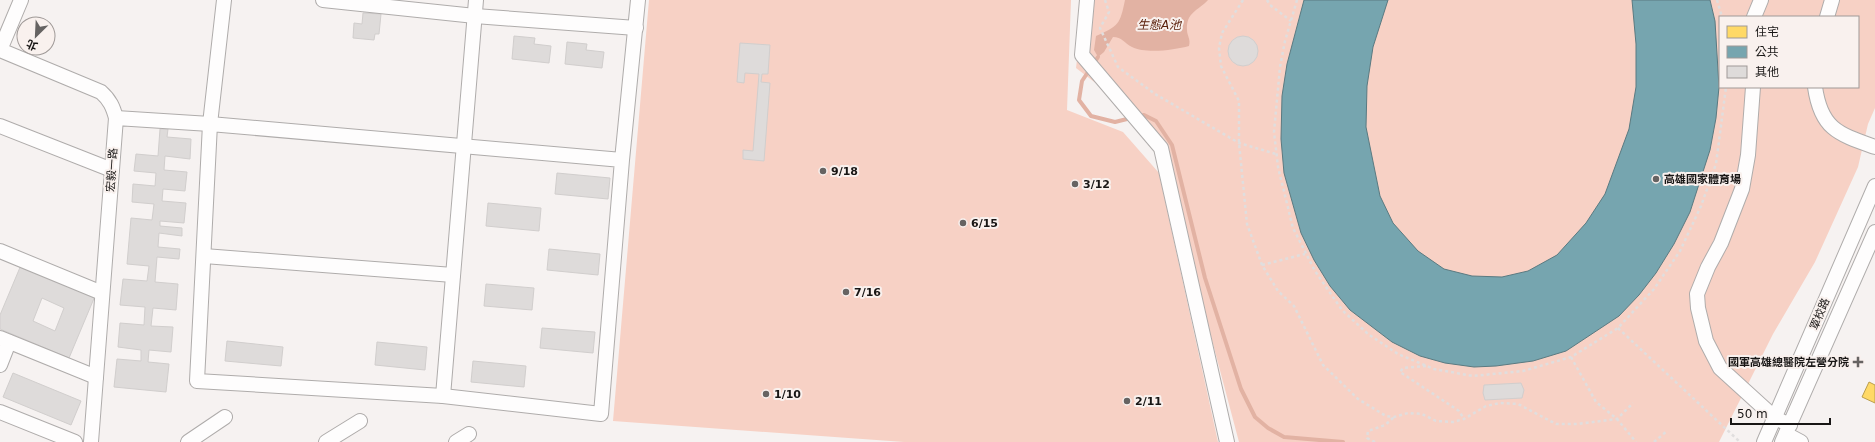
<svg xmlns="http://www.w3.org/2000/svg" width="1875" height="442" font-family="'DejaVu Sans','Noto Sans TC',sans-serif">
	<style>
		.green { fill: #f7d1c5; fill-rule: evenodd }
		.water { fill: #e2b2a3 }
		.homes { fill: #ffd966; stroke: #ba9e4e }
		.public { fill: #76a5af; stroke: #5a7a81 }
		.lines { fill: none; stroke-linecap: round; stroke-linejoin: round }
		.stream { stroke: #e2b2a3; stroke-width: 4 }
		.building { fill: #dedbda; stroke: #d1cecd; fill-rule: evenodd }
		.minor-casing { stroke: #afacab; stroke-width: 16 }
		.path { stroke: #e0dede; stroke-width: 2.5; stroke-dasharray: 3 3; stroke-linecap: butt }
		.minor { stroke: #fefdfd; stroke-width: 14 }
		.poi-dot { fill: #666362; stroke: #f9f1ee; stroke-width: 1.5 }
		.labels { text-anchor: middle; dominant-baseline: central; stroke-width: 4; stroke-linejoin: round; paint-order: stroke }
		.street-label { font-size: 11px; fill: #181615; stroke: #f9f1ee }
		.poi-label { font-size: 11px; font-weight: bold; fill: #181615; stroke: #f9f1ee; text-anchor: start }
		.water-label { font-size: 12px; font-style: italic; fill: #5b200b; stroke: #f9f1ee }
	</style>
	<rect width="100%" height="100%" fill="#f6f2f1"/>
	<g class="green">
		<path d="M 649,0 L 1071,0 L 1067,110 L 1123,132 L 1159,173 L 1218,442 L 904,442 L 613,421 Z"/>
		<path d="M 1084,0 L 1875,0 L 1875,108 L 1868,124 L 1858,167 L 1815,262 L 1773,334 L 1719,442 L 1239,442 L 1161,148 L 1119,101 L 1076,68 ZM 1720,17 L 1858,17 L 1858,87 L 1720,87 Z"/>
	</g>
	<path class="water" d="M 1125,0 L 1208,0 C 1198,11 1186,12 1187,30 C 1187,36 1191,39 1189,46 C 1174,50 1146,54 1132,47 C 1124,43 1122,37 1113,37 L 1104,52 L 1098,57 L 1094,50 L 1096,36 C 1119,26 1120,24 1125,0 Z"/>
	<path class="homes" d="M 1869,382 L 1875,385 L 1875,403 L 1862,397 Z"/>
	<path class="public" d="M 1304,0 L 1388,0 L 1373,47 L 1367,86 L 1366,127 L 1380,196 L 1393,223 L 1418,251 L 1444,269 L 1472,276 L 1502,277 L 1528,271 L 1557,255 L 1586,223 L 1605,194 L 1629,129 L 1636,87 L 1636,44 L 1632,0 L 1710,0 L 1715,21 L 1719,87 L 1716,118 L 1710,150 L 1690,212 L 1674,244 L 1656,273 L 1639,295 L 1619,316 L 1566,351 L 1533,361 L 1496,366 L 1474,367 L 1445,363 L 1420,356 L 1392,342 L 1350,310 L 1330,286 L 1314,260 L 1301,233 L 1284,173 L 1281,139 L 1282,96 L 1287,64 Z"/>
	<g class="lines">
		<g class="stream">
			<path d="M 1098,57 L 1082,81 L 1079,100 L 1091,116 L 1115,122 L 1131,118"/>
			<path d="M 1138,117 L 1144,115 L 1156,121 L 1172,145 L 1205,278 L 1241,389 L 1255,417 L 1268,428 L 1284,437 L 1343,442"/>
		</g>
	</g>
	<g class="building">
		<path d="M 363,13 L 381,14 L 379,34 L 375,34 L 374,40 L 353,38 L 354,23 L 362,24 Z"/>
		<circle cx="1243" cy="51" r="15"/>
		<path d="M 514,36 L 535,38 L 534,44 L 551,46 L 549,63 L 512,59 Z"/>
		<path d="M 567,42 L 587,44 L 586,50 L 604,52 L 602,68 L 565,64 Z"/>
		<path d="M 740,43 L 770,45 L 768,74 L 762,74 L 761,82 L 770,83 L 764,161 L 743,159 L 743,150 L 753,151 L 759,74 L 745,73 L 744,83 L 737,82 Z"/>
		<path d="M 160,129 L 168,129 L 167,137 L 191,139 L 190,159 L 165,156 L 164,170 L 187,172 L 185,191 L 163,189 L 162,201 L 186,203 L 184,223 L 160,221 L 160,226 L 182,228 L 182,236 L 159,233 L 158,247 L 180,249 L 179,259 L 157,257 L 155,282 L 178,284 L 176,310 L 153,308 L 151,326 L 173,327 L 171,352 L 149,350 L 148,362 L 169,364 L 166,392 L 114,387 L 117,359 L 141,361 L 141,350 L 118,347 L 120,323 L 144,325 L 145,307 L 120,305 L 123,279 L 147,281 L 149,266 L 127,264 L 131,218 L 152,220 L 154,204 L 132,202 L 133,184 L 155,186 L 156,173 L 134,171 L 136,154 L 158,156 Z"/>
		<path d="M 557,173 L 610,178 L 608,199 L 555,194 Z"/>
		<path d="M 488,203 L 541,208 L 539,231 L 486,226 Z"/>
		<path d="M 549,249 L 600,254 L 598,275 L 547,270 Z"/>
		<path d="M 21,265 L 95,296 L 69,358 L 0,329 L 0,315 ZM 42,298 L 64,308 L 55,331 L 33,321 Z"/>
		<path d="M 486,284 L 534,288 L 532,310 L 484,306 Z"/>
		<path d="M 542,328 L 595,332 L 593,353 L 540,348 Z"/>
		<path d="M 227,341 L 283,347 L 281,366 L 225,361 Z"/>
		<path d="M 377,342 L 427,347 L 425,370 L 375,365 Z"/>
		<path d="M 473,361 L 526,366 L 524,387 L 471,382 Z"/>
		<path d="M 13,373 L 81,401 L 71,425 L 3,397 Z"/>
		<path d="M 1521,383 L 1524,390 L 1522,398 L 1485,400 L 1483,393 L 1484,385 Z"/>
	</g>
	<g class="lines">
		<g class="minor-casing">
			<g id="minor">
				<path d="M 21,0 L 0,50 L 101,92 C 110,100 113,107 116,118"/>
				<path d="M 323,0 L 475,16 L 636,28"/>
				<path d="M 1087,0 L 1082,55 L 1161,148 L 1227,442"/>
				<path d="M 1754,17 L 1761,0"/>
				<path d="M 1827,17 L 1832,0"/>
				<path d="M 1753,87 L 1748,155 L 1742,189 L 1721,243 L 1708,267 L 1697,294 L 1698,308 L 1706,341 L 1720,368 L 1775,418 L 1790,425"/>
				<path d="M 1815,87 C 1821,129 1838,134 1875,147"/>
				<path d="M 0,126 L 112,170"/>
				<path d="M 622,160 L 210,124 L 197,381 L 443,396 L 601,414 L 622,160 L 638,0"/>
				<path d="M 0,251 L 102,293"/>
				<path d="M 204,256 L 453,275"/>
				<path d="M 0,338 L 96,377"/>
				<path d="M 0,365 L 9,342"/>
				<path d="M 443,396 L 476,0"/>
				<path d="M 0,412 L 75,442"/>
				<path d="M 1786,434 L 1801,442"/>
				<path d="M 91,442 L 116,118 L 210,124 L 224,0"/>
				<path d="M 188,442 L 225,417"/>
				<path d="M 326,442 L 360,421"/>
				<path d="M 456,442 L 469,434"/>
				<path d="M 1764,442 L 1875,186"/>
				<path d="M 1782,442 L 1875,232"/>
			</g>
		</g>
		<g class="path">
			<path d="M 1105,0 L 1109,12 L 1100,28 L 1118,67 L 1155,94 L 1239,143 L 1276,154"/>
			<path d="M 1243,0 L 1222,33 L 1219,48 L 1221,66 L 1239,101 L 1239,143 L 1247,224 L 1262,265 L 1278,291 L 1294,306 L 1323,365 L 1358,399 L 1386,416 L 1394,417 L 1408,413 L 1422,414 L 1436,421 L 1453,422 L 1464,419 L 1486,406 L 1500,403 L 1518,404 L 1556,424 L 1577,424 L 1617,419 L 1633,403"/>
			<path d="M 1267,0 L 1270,5 L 1291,21"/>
			<path d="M 1297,0 L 1285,41 L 1280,67 L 1274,132 L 1278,167 L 1293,228 L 1315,271 L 1342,310 L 1368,334 L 1398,354 L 1434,369 L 1473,376 L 1523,371 L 1571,357 L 1618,328 L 1654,289 L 1680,251 L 1701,206 L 1716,164 L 1726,87"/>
			<path d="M 1717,0 L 1722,17"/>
			<path d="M 1262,265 L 1305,254"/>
			<path d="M 1618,328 L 1740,442"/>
			<path d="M 1571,357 L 1596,402 L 1617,419 L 1636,442"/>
			<path d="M 1426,366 L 1403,368 L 1400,372 L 1459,411 L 1464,419"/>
			<path d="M 1375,442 L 1367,438 L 1368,431 L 1385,425 L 1394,417"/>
			<path d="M 1654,442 L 1667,431"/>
		</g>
		<use href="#minor" class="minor"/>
	</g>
	<g class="poi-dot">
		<circle cx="823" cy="171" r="4"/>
		<circle cx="1656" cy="179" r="4"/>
		<circle cx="1075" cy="184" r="4"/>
		<circle cx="963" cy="223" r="4"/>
		<circle cx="846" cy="292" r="4"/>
		<path d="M1856 356h4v4h4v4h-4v4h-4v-4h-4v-4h4z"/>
		<circle cx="766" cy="394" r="4"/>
		<circle cx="1127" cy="401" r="4"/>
	</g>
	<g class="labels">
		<g class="street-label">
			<text transform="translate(112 170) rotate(-86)">宏毅一路</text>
			<text transform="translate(1820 314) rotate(-67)">軍校路</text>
		</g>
		<g class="poi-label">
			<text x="831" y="171">9/18</text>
			<text x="1664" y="179">高雄國家體育場</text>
			<text x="1083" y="184">3/12</text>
			<text x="971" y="223">6/15</text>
			<text x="854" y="292">7/16</text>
			<text x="1849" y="362" text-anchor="end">國軍高雄總醫院左營分院</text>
			<text x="774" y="394">1/10</text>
			<text x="1135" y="401">2/11</text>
		</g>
		<g class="water-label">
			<text x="1159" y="25">生態A池</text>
		</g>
	</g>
	<rect x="1719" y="16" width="140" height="72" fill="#f9f1ee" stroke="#9f9997"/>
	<rect x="1727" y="26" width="20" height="12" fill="#ffd966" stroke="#9f9997"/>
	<text x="1755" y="36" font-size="12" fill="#181615">住宅</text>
	<rect x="1727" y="46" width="20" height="12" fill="#76a5af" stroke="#9f9997"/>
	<text x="1755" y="56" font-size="12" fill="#181615">公共</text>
	<rect x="1727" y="66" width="20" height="12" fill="#dedbda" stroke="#9f9997"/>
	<text x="1755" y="76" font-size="12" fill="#181615">其他</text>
	<g transform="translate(36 36) rotate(204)"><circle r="19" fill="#f9f1ee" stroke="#9f9997"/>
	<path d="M0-3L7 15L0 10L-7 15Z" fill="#666362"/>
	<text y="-6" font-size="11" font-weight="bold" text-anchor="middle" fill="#181615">北</text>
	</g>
	<path d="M1731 418v6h99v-6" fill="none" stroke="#181615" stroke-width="2"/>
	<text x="1737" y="418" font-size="12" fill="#181615" stroke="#f9f1ee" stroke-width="3" paint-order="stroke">50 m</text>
</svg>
